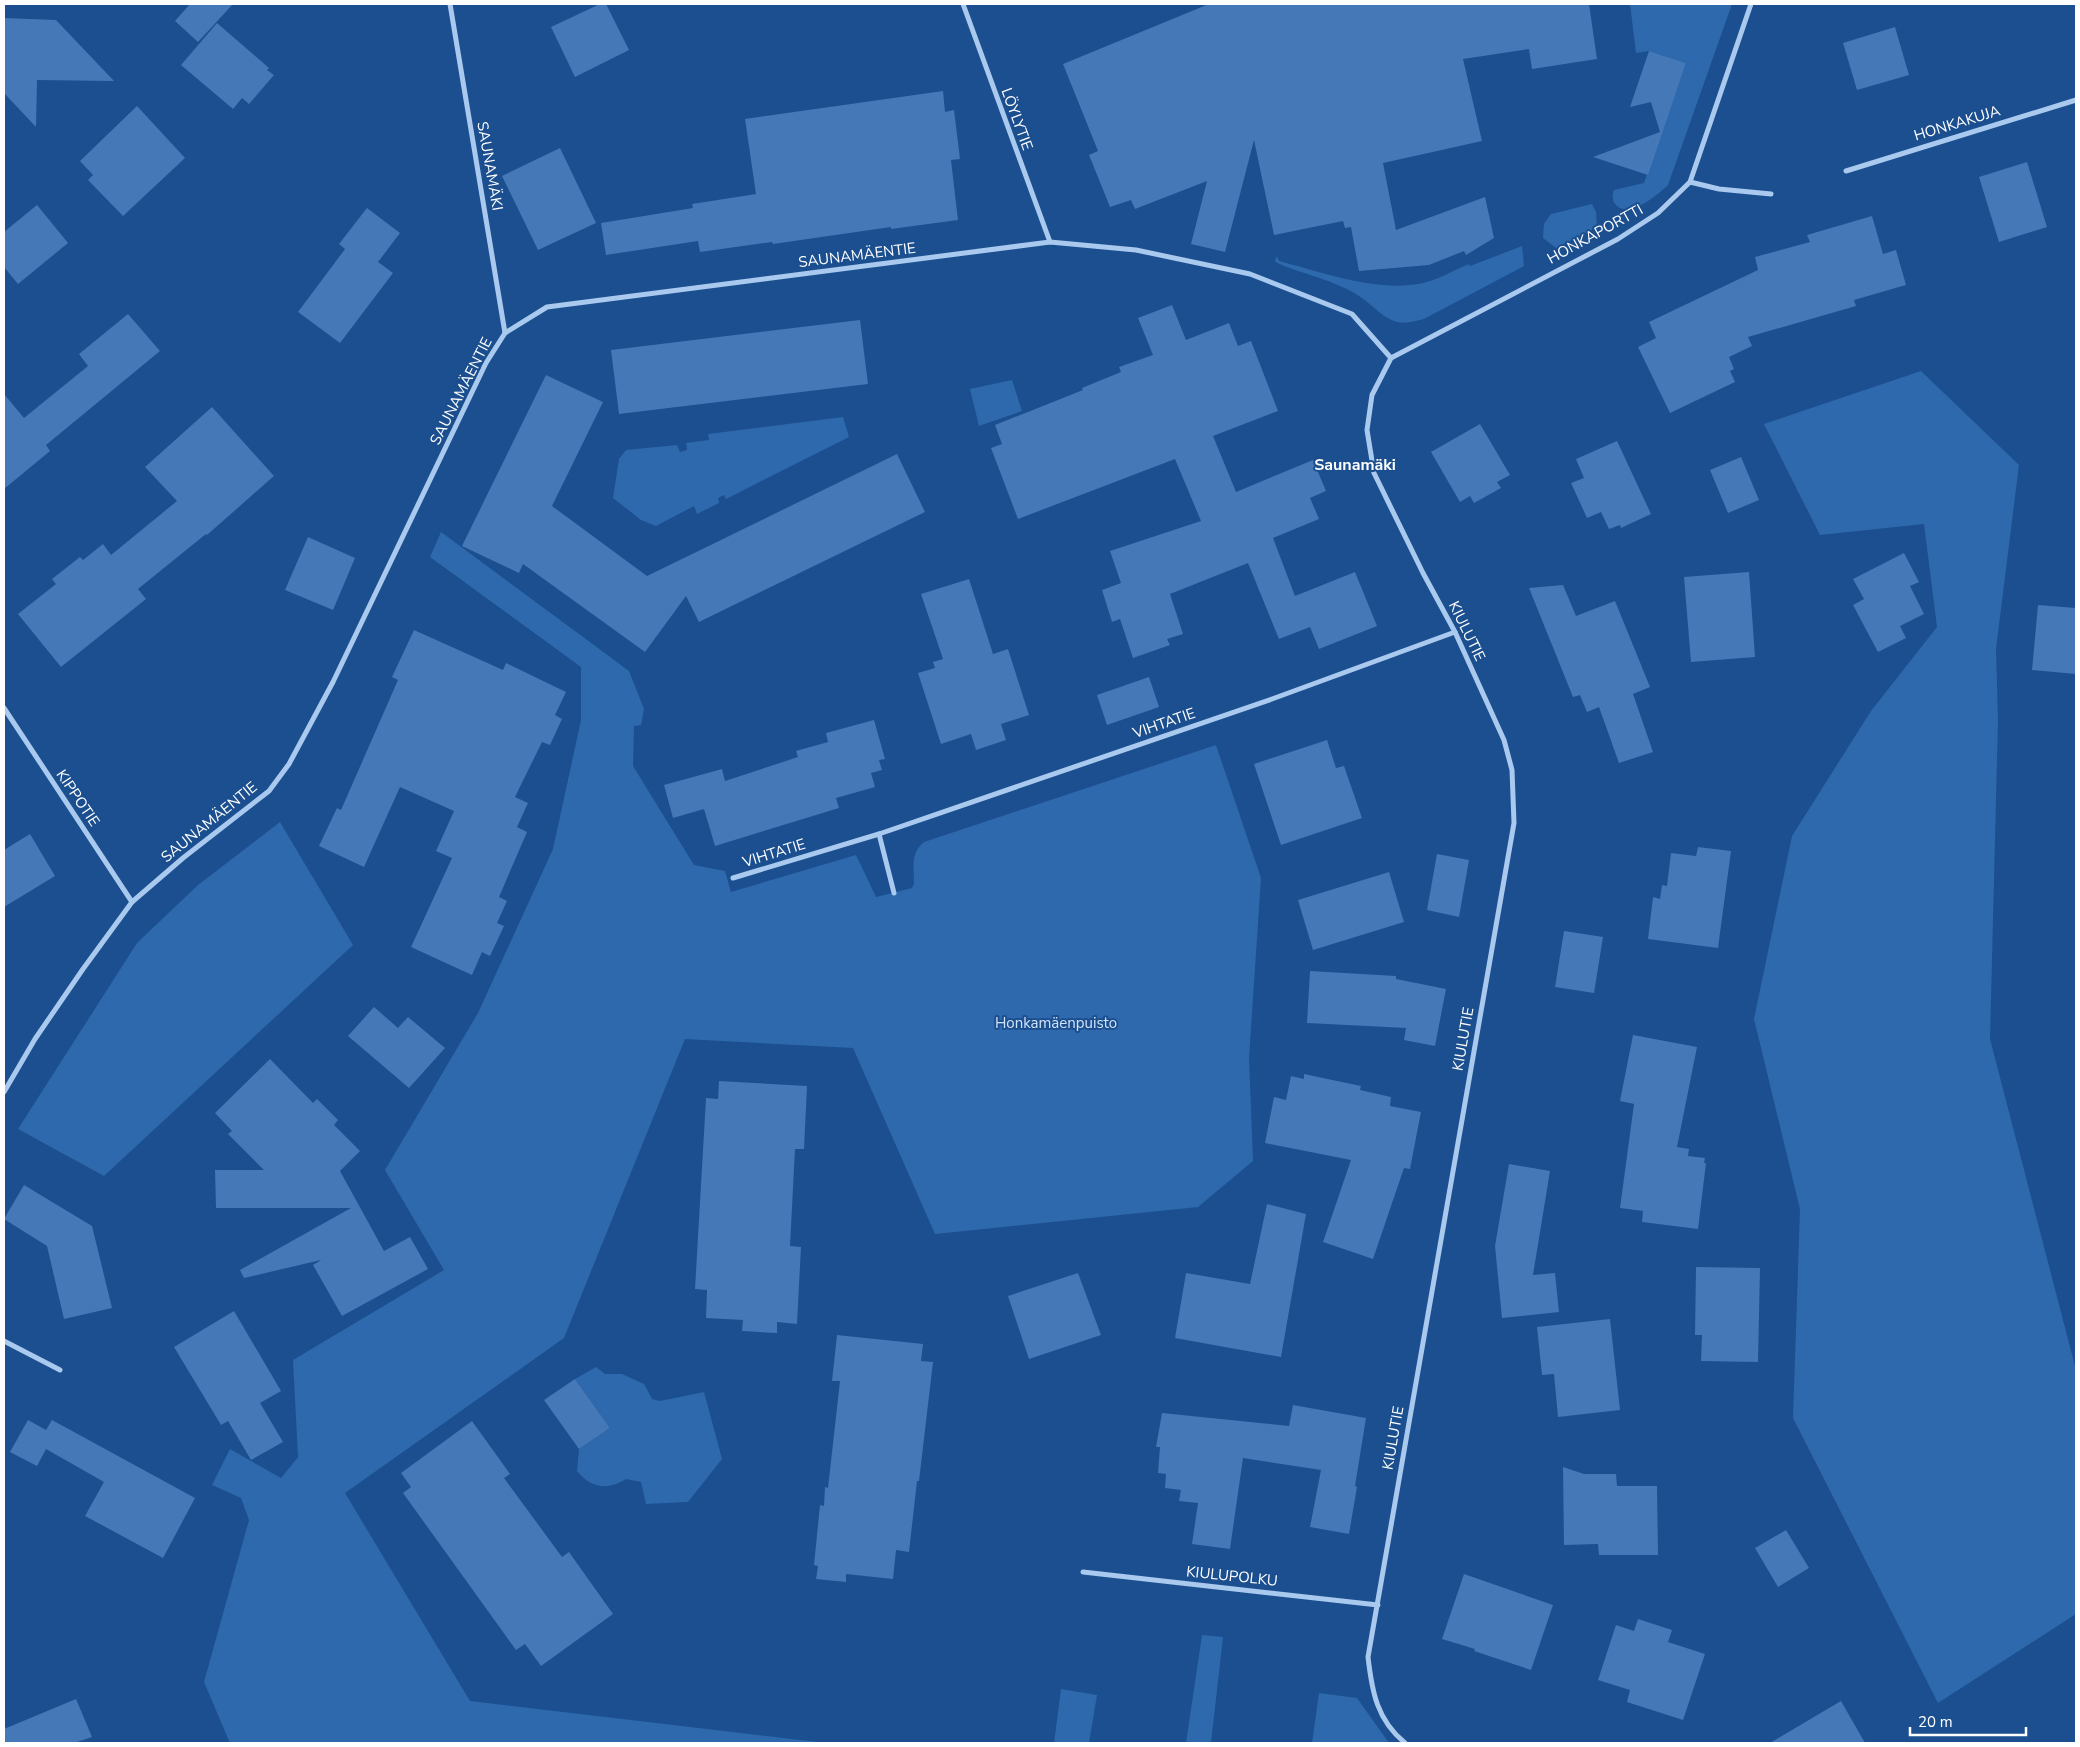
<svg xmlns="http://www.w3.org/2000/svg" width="2080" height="1747" font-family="'Nunito Sans',sans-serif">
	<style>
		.green { fill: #2e69ad }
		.building { fill: #4478b7 }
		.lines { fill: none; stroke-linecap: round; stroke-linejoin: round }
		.minor { stroke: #a9c9ee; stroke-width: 5 }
		.labels { text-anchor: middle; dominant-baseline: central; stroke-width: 4; stroke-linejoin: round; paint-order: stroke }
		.street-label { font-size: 15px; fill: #fff; stroke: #1b4f8f }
		.park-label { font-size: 15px; fill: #cfe3fa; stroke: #1b4f8f }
		.neighbourhood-label { font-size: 16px; font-weight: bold; fill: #fff; stroke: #1b4f8f }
	</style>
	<rect width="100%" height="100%" fill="#1b4f8f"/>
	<g class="green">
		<path d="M 1630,4 L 1732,4 L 1668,185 C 1659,194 1629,219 1616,205 C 1612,201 1612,195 1614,190 L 1644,183 L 1686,63 L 1649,51 L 1636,53 Z"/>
		<path d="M 1592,204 L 1596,212 L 1597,227 L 1556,248 L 1543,238 L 1544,224 L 1551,214 Z"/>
		<path d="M 1522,246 L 1524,266 L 1424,319 C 1415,321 1406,324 1397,322 C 1382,318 1372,304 1359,296 C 1352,291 1343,287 1335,284 C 1324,278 1280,267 1275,261 L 1277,256 L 1279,261 C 1322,272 1377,293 1423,283 C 1438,280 1454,270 1469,264 L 1470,266 Z"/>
		<path d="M 1921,371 L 2019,465 L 1996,649 L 1998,720 L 1990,1039 L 2076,1370 L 2076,1614 L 1938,1703 L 1793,1418 L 1800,1209 L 1754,1019 L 1792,836 L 1871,711 L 1937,627 L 1924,524 L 1820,535 L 1764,424 Z"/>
		<path d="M 1012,380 L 1022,411 L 979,426 L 970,389 Z"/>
		<path d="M 843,417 L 849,437 L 726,499 L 724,495 L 718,498 L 719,503 L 697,514 L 694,506 L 656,526 L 641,520 L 613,498 L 619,459 L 626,450 L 677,445 L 680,452 L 687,450 L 686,443 L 709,440 L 708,434 Z"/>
		<path d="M 441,532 L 629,671 L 644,709 L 641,725 L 634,726 L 633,766 L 694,865 L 725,871 L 731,892 L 856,855 L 876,897 L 912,888 L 914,884 C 914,868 910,853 924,842 L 1216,745 L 1261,878 L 1249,1058 L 1253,1161 L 1198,1207 L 935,1234 L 853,1048 L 685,1039 L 564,1338 L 345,1493 L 470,1701 L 826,1743 L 230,1743 L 204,1682 L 249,1520 L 241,1498 L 212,1485 L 230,1449 L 281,1478 L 298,1457 L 293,1360 L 444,1270 L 385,1170 L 478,1013 L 553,849 L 581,720 L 581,667 L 430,557 Z"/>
		<path d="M 280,822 L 353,945 L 104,1176 L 18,1129 L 137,943 L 198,885 Z"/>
		<path d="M 596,1367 L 605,1374 L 622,1374 L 644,1384 L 652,1399 L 660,1401 L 704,1392 L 722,1459 L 688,1502 L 646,1504 L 641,1482 L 626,1479 C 607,1491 591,1488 577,1471 L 579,1449 L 610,1428 L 575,1379 Z"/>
		<path d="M 1202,1635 L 1223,1637 L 1211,1743 L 1186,1743 Z"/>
		<path d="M 1061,1689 L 1097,1695 L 1089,1743 L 1054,1743 Z"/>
		<path d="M 1319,1693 L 1357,1698 L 1389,1743 L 1312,1743 Z"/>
	</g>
	<g class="building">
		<path d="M 190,4 L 233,4 L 198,42 L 175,21 Z"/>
		<path d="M 600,4 L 606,4 L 629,50 L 575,77 L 551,27 Z"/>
		<path d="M 1209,4 L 1589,4 L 1597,59 L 1532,69 L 1529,49 L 1463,59 L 1482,141 L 1383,163 L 1396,230 L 1485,197 L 1494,238 L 1466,255 L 1464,251 L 1429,265 L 1359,271 L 1351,227 L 1345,228 L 1343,221 L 1274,235 L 1254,140 L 1225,252 L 1191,244 L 1207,181 L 1135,209 L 1131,200 L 1110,207 L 1089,155 L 1098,151 L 1063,64 Z"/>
		<path d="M 4,18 L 56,20 L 114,81 L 37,80 L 36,127 L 4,93 Z"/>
		<path d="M 217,23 L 269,68 L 267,70 L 274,75 L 249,104 L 242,98 L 233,109 L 181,65 Z"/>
		<path d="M 1895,27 L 1909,75 L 1857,90 L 1843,43 Z"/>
		<path d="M 1649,51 L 1686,63 L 1648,175 L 1593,157 L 1660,132 L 1651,102 L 1630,107 Z"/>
		<path d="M 943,91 L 945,112 L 954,110 L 960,159 L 951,160 L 958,220 L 891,229 L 891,227 L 773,244 L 772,242 L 700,252 L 698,241 L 606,255 L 601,223 L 693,208 L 692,204 L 756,194 L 745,119 Z"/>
		<path d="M 137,106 L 185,158 L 123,216 L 88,180 L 93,175 L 80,161 Z"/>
		<path d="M 560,148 L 596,223 L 538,250 L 502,176 Z"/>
		<path d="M 2027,162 L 2047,227 L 1999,242 L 1979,177 Z"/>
		<path d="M 37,205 L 68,243 L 18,284 L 4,267 L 4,232 Z"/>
		<path d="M 367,208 L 400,233 L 378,262 L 393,273 L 340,343 L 298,312 L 345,249 L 339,244 Z"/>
		<path d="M 1872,216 L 1883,254 L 1896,250 L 1906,285 L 1854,300 L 1856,306 L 1748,337 L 1752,346 L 1729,357 L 1734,369 L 1730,371 L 1735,382 L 1670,413 L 1638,347 L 1656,338 L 1649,322 L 1758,270 L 1755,257 L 1810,242 L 1807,235 Z"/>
		<path d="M 1172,305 L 1186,340 L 1229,323 L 1238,346 L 1251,341 L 1278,411 L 1213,436 L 1236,492 L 1313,460 L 1326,491 L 1310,498 L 1319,519 L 1273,538 L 1295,596 L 1355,572 L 1377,626 L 1319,649 L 1310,627 L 1279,639 L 1248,563 L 1170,594 L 1183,634 L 1167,639 L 1170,645 L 1133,658 L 1120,619 L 1112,622 L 1102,590 L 1121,583 L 1110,551 L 1201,521 L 1175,459 L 1018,519 L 991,448 L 1002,444 L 995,425 L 1083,390 L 1082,388 L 1121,372 L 1119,367 L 1153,355 L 1138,318 Z"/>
		<path d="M 128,314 L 160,351 L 46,445 L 50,451 L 4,489 L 4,394 L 24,418 L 88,366 L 79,354 Z"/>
		<path d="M 860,320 L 868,384 L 619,414 L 611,350 Z"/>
		<path d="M 546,375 L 603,402 L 552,506 L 647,576 L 897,454 L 925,512 L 699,622 L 686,596 L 645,652 L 523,564 L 519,573 L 462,546 Z"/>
		<path d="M 212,407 L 274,476 L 207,535 L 206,534 L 138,589 L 146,599 L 61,667 L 18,614 L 56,584 L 52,579 L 80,557 L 83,560 L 103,544 L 111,555 L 177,501 L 145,467 Z"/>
		<path d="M 1480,424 L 1510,475 L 1497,482 L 1501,488 L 1474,503 L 1470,496 L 1460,502 L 1431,452 Z"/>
		<path d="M 1617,441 L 1651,514 L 1621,528 L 1620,525 L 1609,529 L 1601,512 L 1587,518 L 1571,483 L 1584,478 L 1576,459 Z"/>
		<path d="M 1741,457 L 1759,500 L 1728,513 L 1710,470 Z"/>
		<path d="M 308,537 L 355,558 L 333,610 L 285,590 Z"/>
		<path d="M 1904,553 L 1919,582 L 1910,586 L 1924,614 L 1900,626 L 1906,638 L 1878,652 L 1853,605 L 1864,599 L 1853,579 Z"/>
		<path d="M 1749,572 L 1755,657 L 1691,662 L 1684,577 Z"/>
		<path d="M 969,579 L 993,654 L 1008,649 L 1029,715 L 1001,724 L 1006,740 L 976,750 L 971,734 L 941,744 L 918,673 L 935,668 L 933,662 L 943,659 L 921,594 Z"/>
		<path d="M 1563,585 L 1576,616 L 1615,601 L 1650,687 L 1633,694 L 1653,752 L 1619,763 L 1599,707 L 1587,712 L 1580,695 L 1573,697 L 1529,588 Z"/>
		<path d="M 2038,605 L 2076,608 L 2076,674 L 2032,670 Z"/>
		<path d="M 414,630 L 503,670 L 506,663 L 566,692 L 555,715 L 562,719 L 550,745 L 542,742 L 515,797 L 528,803 L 517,827 L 527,832 L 499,897 L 507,901 L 497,923 L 504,926 L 490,956 L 482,952 L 472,975 L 411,947 L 452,858 L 436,851 L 454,811 L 400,787 L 364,867 L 319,846 L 337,808 L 341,810 L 398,680 L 392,677 Z"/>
		<path d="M 1149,677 L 1159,707 L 1107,725 L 1097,695 Z"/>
		<path d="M 874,720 L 885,759 L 879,760 L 882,770 L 871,773 L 875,787 L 836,798 L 839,808 L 715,846 L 704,809 L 673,818 L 664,785 L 722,769 L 725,781 L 798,757 L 796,751 L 828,742 L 826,733 Z"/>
		<path d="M 1327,740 L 1336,768 L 1344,766 L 1362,818 L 1281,845 L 1254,764 Z"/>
		<path d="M 30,834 L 55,876 L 4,907 L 4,850 Z"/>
		<path d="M 1698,847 L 1731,851 L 1718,948 L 1648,939 L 1653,897 L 1660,899 L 1662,885 L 1667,886 L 1671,853 L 1696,856 Z"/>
		<path d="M 1437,854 L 1469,860 L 1459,917 L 1427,910 Z"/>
		<path d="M 1389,872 L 1404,922 L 1313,950 L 1298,900 Z"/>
		<path d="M 1564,931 L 1603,937 L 1594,993 L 1555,987 Z"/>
		<path d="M 1310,971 L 1396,976 L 1396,979 L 1446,989 L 1435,1046 L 1404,1040 L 1406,1028 L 1307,1023 Z"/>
		<path d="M 374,1007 L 398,1028 L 408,1017 L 445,1048 L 409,1088 L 348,1036 Z"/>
		<path d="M 1633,1035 L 1697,1047 L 1677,1147 L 1689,1149 L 1688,1156 L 1705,1158 L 1704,1163 L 1706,1163 L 1698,1229 L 1642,1222 L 1643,1211 L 1620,1208 L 1634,1104 L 1620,1101 Z"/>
		<path d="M 270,1059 L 313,1103 L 317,1099 L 338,1120 L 334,1125 L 360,1151 L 340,1171 L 384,1251 L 410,1237 L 428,1269 L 342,1316 L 313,1265 L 321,1260 L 244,1278 L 240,1270 L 351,1208 L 216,1208 L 215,1170 L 264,1170 L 228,1134 L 232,1131 L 215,1113 Z"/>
		<path d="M 1304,1074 L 1361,1086 L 1360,1090 L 1391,1097 L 1390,1106 L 1421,1112 L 1410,1169 L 1404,1168 L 1373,1259 L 1323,1242 L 1351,1160 L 1265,1143 L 1274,1097 L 1286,1100 L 1291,1076 L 1304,1079 Z"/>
		<path d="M 719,1081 L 807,1086 L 804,1149 L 795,1149 L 790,1246 L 801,1247 L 797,1324 L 777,1322 L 777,1333 L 742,1331 L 743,1320 L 706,1318 L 707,1290 L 695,1289 L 706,1098 L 718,1099 Z"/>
		<path d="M 1509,1164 L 1550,1171 L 1533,1275 L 1555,1273 L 1559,1312 L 1502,1318 L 1495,1246 Z"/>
		<path d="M 24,1185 L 92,1226 L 112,1308 L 64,1319 L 47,1246 L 4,1219 Z"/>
		<path d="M 1267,1204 L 1306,1214 L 1281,1357 L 1175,1338 L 1186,1273 L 1250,1284 Z"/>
		<path d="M 1696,1267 L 1760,1268 L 1758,1362 L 1701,1361 L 1702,1335 L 1695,1335 Z"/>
		<path d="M 1078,1273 L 1101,1335 L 1029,1359 L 1008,1296 Z"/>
		<path d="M 234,1311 L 281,1391 L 260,1403 L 283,1442 L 251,1460 L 228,1421 L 221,1425 L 174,1347 Z"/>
		<path d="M 1610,1319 L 1620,1410 L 1558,1417 L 1554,1374 L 1542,1375 L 1537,1327 Z"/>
		<path d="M 837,1335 L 923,1344 L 921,1361 L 933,1362 L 919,1481 L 917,1481 L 909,1552 L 896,1550 L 893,1579 L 846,1574 L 846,1582 L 816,1579 L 818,1566 L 814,1565 L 820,1505 L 824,1506 L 825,1487 L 828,1488 L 840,1381 L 832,1381 Z"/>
		<path d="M 575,1379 L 610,1428 L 579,1449 L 544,1400 Z"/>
		<path d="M 1293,1405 L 1366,1418 L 1355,1486 L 1357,1487 L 1349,1534 L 1310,1527 L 1321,1470 L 1243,1458 L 1230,1549 L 1192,1544 L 1198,1503 L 1179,1501 L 1181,1490 L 1165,1488 L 1166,1474 L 1158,1473 L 1160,1447 L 1156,1447 L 1162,1413 L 1289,1426 Z"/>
		<path d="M 28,1420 L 46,1430 L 52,1420 L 195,1498 L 163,1558 L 85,1516 L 104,1482 L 46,1449 L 37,1466 L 10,1452 Z"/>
		<path d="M 472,1421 L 510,1474 L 504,1478 L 562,1557 L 569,1552 L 613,1614 L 541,1666 L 525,1644 L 516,1650 L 403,1493 L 411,1487 L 401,1473 Z"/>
		<path d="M 1563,1467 L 1584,1474 L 1616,1474 L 1617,1486 L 1657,1486 L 1658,1555 L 1599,1555 L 1598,1544 L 1564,1545 Z"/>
		<path d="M 1786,1530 L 1809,1568 L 1778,1587 L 1755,1548 Z"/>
		<path d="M 1464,1574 L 1553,1605 L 1531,1670 L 1474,1651 L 1475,1649 L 1442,1639 Z"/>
		<path d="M 1638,1619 L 1672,1630 L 1668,1642 L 1705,1654 L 1683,1720 L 1627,1702 L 1630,1690 L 1598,1680 L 1616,1625 L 1634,1631 Z"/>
		<path d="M 76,1699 L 92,1737 L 74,1743 L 4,1743 L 4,1729 Z"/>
		<path d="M 1841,1701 L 1865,1743 L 1770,1743 Z"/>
	</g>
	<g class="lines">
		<g class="minor">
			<path d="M 450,4 L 505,333"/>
			<path d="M 963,4 L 1050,242"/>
			<path d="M 1846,171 L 2076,100"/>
			<path d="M 1690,182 L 1719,189 L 1771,194"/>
			<path d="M 1391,358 L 1372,395 L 1367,430 L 1374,473 L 1423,573 L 1455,632 L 1504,740 L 1512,770 L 1514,823 L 1368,1657 C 1372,1692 1377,1720 1405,1743"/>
			<path d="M 1391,358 L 1618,239 L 1658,213 L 1690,182 L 1751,4"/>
			<path d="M 4,708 L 132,902"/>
			<path d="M 879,834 L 894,893"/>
			<path d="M 733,878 L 879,834 L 1272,699 L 1455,632"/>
			<path d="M 4,1092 L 35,1039 L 83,969 L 132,902 L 183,858 L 269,791 L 289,764 L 333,682 L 486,363 L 505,333 L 547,307 L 1050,242 L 1136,250 L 1250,274 L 1352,314 L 1391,358"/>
			<path d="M 4,1341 L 60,1370"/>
			<path d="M 1083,1572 L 1378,1605"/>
		</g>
	</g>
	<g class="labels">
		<g class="street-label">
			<text transform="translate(1017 119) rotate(70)">LÖYLYTIE</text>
			<text transform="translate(1957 123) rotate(-17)">HONKAKUJA</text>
			<text transform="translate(490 166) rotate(80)">SAUNAMÄKI</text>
			<text transform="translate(1595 234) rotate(-29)">HONKAPORTTI</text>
			<text transform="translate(857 255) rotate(-7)">SAUNAMÄENTIE</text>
			<text transform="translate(461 391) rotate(-63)">SAUNAMÄENTIE</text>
			<text transform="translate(1467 631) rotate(64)">KIULUTIE</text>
			<text transform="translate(1164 723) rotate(-19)">VIHTATIE</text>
			<text transform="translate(78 798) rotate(56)">KIPPOTIE</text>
			<text transform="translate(209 822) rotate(-39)">SAUNAMÄENTIE</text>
			<text transform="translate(774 853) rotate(-17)">VIHTATIE</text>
			<text transform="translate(1463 1039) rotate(-80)">KIULUTIE</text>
			<text transform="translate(1393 1438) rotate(-80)">KIULUTIE</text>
			<text transform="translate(1232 1576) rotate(6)">KIULUPOLKU</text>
		</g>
		<g class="park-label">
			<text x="1056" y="1023">Honkamäenpuisto</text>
		</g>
		<g class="neighbourhood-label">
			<text x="1355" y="465">Saunamäki</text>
		</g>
	</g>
	<rect width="2080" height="1747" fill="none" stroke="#ffffff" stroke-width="10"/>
	<path d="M1910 1727v8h116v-8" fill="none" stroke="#ffffff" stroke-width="2.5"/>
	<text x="1918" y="1727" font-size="15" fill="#ffffff" stroke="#1b4f8f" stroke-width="4" paint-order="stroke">20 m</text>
</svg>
